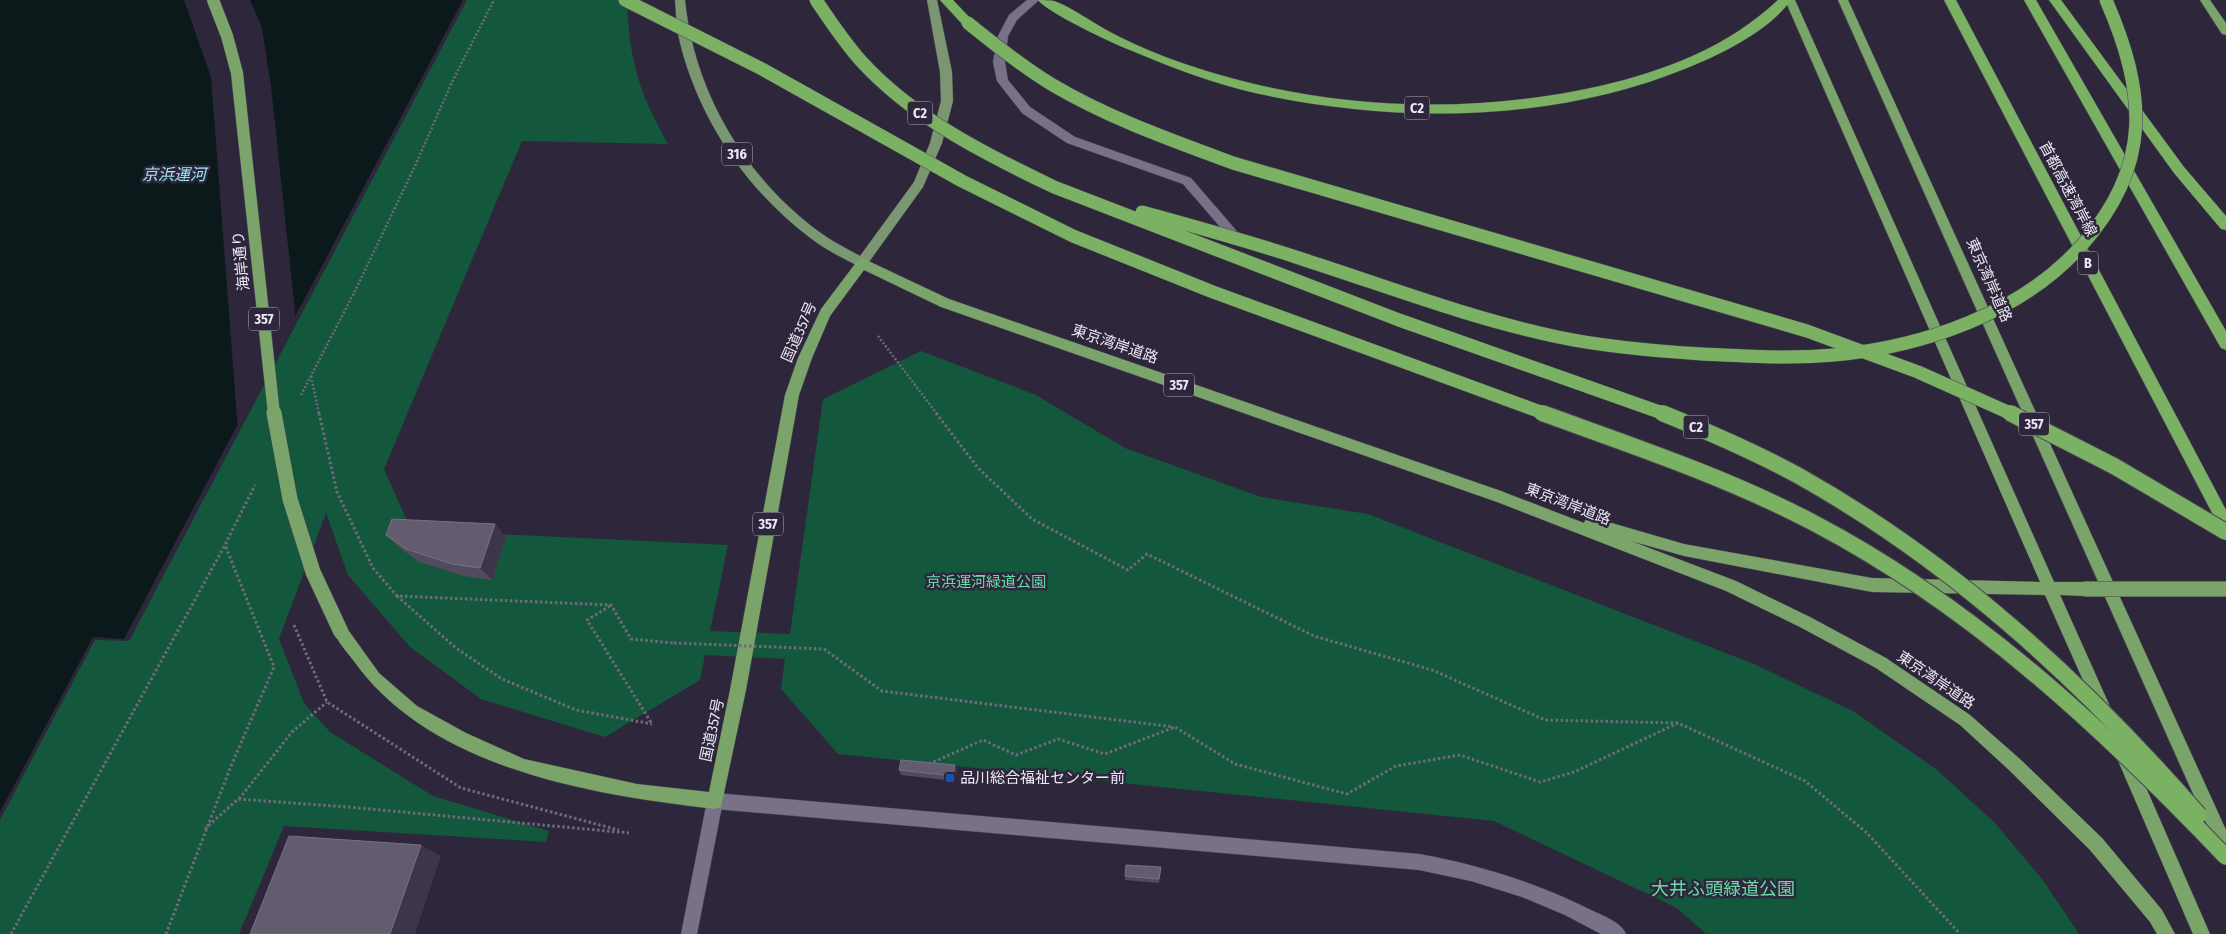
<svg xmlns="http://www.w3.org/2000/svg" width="2226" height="934" font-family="'Fira Sans Condensed','Noto Sans JP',sans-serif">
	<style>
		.green { fill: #13573c }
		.water { fill: #0b191b }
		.pier { fill: #2e273b }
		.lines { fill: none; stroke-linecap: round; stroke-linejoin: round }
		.service-casing { stroke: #4a4454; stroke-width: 1 }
		.tertiary-casing { stroke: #4a4454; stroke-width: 1 }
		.primary-casing { stroke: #4a4454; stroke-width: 1 }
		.trunk-casing { stroke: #4a4454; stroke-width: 1 }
		.motorway-casing { stroke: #4a4454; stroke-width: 1 }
		.path-far1 { stroke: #706a7c; stroke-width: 2.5; stroke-dasharray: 2 2; stroke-linecap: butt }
		.path { stroke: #706a7c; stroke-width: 3; stroke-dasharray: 2.5 2.5; stroke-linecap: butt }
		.service { fill: #797187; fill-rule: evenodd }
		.tertiary { fill: #797187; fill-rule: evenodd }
		.primary { fill: #7a9771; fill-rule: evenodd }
		.trunk { fill: #7aa46a; fill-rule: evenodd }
		.motorway { fill: #7bb163; fill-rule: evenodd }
		.trunk-bridge-far1-casing { stroke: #4a4454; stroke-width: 13; stroke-linecap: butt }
		.trunk-bridge-casing { stroke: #4a4454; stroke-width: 16; stroke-linecap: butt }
		.motorway-bridge-far1-casing { stroke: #4a4454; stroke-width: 14; stroke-linecap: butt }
		.motorway-bridge-casing { stroke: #4a4454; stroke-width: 18; stroke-linecap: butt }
		.path-bridge { stroke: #706a7c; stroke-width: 3; stroke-dasharray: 2.5 2.5; stroke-linecap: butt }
		.trunk-bridge-far1 { stroke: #7aa46a; stroke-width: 12 }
		.trunk-bridge { stroke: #7aa46a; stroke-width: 15 }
		.motorway-bridge-far1 { stroke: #7bb163; stroke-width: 13 }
		.motorway-bridge { stroke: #7bb163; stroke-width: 16 }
		.wall { fill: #524b5f }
		.shaded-wall { fill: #3d354a }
		.building { fill: #635c6f; stroke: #787184 }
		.transit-dot { fill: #1a4fb4; stroke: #2e273b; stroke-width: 2 }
		.labels { text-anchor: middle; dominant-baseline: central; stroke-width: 5; stroke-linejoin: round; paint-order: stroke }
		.shield { fill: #2e273b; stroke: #b2adbc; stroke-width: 1 }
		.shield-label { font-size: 14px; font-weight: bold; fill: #ebe7f4 }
		.street-label { font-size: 15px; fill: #ebe7f4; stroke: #2e273b }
		.park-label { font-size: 15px; fill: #67dba6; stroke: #2e273b }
		.poi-label { font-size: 15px; fill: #ebe7f4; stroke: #2e273b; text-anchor: start }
		.water-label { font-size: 16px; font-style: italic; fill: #9ae9f6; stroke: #2e273b }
		.near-park-label { font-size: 18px; fill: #67dba6; stroke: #2e273b }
	</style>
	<rect width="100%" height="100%" fill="#2e273b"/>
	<path class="green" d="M 467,0 L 627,0 C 629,60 639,92 668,144 L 522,141 L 384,469 L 411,530 L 728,545 L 710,631 L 790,634 L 823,399 L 921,351 L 1036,395 L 1125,448 L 1261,497 L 1368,514 L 1754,664 L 1853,711 L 1937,770 L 1995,823 L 2042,879 L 2079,934 L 1706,934 L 1677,908 L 1494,821 L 838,754 L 781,689 L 785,659 L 705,655 L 700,680 L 605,737 L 481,699 L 410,647 L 348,575 L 326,513 L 279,639 L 304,703 L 330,732 L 433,796 L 549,831 L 546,842 L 284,826 L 239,934 L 0,934 L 0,820 L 95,640 L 129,641 Z"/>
	<path class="water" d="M 0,0 L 463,0 L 124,639 L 93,637 L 0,812 Z"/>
	<path class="pier" d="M 184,0 L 250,0 L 262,28 L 271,86 L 296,321 L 238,431 L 211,77 Z"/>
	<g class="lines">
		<g class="service-casing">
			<g id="service">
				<path d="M 1027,0 L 1039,0 L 1017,20 L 1008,36 L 1005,62 L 1008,80 L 1030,107 L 1075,137 L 1191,178 L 1241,236 L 1243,239 L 1241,242 L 1233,242 L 1183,184 L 1067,143 L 1022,113 L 997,81 L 993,62 L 998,36 L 1009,15 Z"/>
				<path d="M 715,793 L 721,795 L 723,801 L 697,934 L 681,934 L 707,801 L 709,795 Z"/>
			</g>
		</g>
		<g class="tertiary-casing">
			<path id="tertiary" d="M 715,793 L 1419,854 C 1480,865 1537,883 1593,911 C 1604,916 1622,923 1626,934 L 1601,934 L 1565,915 L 1522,897 L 1471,881 L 1419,870 L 715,809 L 709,807 L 707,801 L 709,795 Z"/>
		</g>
		<g class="primary-casing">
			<path id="primary" d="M 675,0 L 685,0 C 694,91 744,176 818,231 C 831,241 846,248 860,256 L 914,182 L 930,143 L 941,101 L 940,72 L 927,0 L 937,0 L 952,72 L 953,101 L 942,143 L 923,187 L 866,266 L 858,266 C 841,257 824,249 809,237 C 744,188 695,113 678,34 C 676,23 676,11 675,0 Z"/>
		</g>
		<g class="trunk-casing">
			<g id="trunk">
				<path d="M 1785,0 L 1795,0 L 2054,582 L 2085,582 L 2090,584 L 2092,589 L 2090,594 L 2085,596 L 2060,595 L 2112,711 L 2109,716 L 2104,718 L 2099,716 L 2045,595 L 1872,592 L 1684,556 L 1631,541 L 1736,581 L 1810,617 L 1886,658 L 1970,715 L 2021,760 L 2102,838 L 2162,910 L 2175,934 L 2157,934 L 2150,922 L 2090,850 L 2009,770 L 1960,725 L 1876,668 L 1800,627 L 1726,591 L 1497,502 L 941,307 L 864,270 L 830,316 L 812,358 L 799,395 L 746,690 L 721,807 L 715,809 C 592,795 430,769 353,660 C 346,651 338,642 334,632 L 336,627 L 341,625 L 346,627 L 379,673 L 417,706 L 466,733 L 524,759 L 637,784 L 709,792 L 730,690 L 785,395 L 798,358 L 821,309 L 858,260 L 862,258 L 949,299 L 1501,491 L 1584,523 L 1586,519 L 1591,517 L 1684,544 L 1872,578 L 2040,582 Z"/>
				<path d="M 1838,0 L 1848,0 L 2226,830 L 2226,856 L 2220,854 Z"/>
				<path d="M 2200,0 L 2210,0 L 2226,23 L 2226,35 L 2222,34 Z"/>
				<path d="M 2124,748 L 2130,751 L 2210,934 L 2193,934 L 2116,756 L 2118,751 Z"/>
			</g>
		</g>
		<g class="motorway-casing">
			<g id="motorway">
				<path d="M 940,0 L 953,0 L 972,20 L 974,23 L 972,26 L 964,26 Z"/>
				<path d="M 1038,0 C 1043,0 1049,0 1054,1 C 1072,7 1094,24 1112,33 C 1135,45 1161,56 1185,64 C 1317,109 1463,117 1600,86 C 1665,71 1728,47 1778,0 L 1791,0 C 1769,31 1721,54 1687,68 C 1552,123 1396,124 1255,93 C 1212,83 1170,67 1130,50 C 1112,43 1048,13 1038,0 Z"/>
				<path d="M 1944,0 L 1956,0 L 2226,510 L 2226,532 L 2221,530 Z"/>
				<path d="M 2024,0 L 2036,0 L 2226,331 L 2226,350 L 2221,348 Z"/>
				<path d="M 2049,0 L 2061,0 L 2184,167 L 2226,216 L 2226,230 L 2221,229 L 2174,173 Z"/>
			</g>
		</g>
		<g class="path-far1">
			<path d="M 878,336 L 937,414"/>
			<path d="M 311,376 L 319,414"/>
			<path d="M 301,395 L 355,291 L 415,166 L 452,82 L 494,0"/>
		</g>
		<g class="path">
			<path d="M 319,413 L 337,492 L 373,568 L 397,596 L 611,605 L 631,639 L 674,643"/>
			<path d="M 936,413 L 978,468 L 1032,519 L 1128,570 L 1147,554 L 1314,636 L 1432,670 L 1545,720 L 1678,723 L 1805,781 L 1867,833 L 1960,934"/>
			<path d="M 397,596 L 456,648 L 502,679 L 576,710 L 652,724"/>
			<path d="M 610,606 L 587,620 L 652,724"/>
			<path d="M 294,625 L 327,702 L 461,788 L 619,830"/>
			<path d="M 824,649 L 882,691 L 1174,727"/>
			<path d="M 929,764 L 983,740 L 1016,755 L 1058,739 L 1105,754 L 1175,727 L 1235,764 L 1347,794 L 1396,766 L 1460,755 L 1540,782 L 1574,772 L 1678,723"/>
			<path d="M 239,799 L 292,732 L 327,702"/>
			<path d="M 205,829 L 238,799 L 348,807 L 629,833"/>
			<path d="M 11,934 L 225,545 L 255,485"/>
			<path d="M 166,934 L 231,766 L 274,667 L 225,545"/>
		</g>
		<use href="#service" class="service"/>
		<use href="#tertiary" class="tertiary"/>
		<use href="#primary" class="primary"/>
		<use href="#trunk" class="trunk"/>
		<use href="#motorway" class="motorway"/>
		<g class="trunk-bridge-far1-casing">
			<path id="trunk-bridge-far1" d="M 213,0 L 227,36 L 237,73 L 274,414"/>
		</g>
		<g class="trunk-bridge-casing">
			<g id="trunk-bridge">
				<path d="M 274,413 L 290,499 L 313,572 L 341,632"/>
				<path d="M 2085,589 L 2226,589"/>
			</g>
		</g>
		<g class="motorway-bridge-far1-casing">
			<g id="motorway-bridge-far1">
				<path d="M 625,0 L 762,69 L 962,181 L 1073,236 L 1213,292 L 1546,414"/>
				<path d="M 816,0 C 830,21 844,42 861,61 C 913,118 985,154 1054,187 L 1399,320 L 1665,414"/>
				<path d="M 968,23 C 995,45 1022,66 1051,84 C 1108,118 1171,140 1233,163 L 1807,331 L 1918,372 L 2012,414"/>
				<path d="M 1142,212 C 1197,227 1251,242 1305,260 C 1389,287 1472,319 1558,337 C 1605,347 1654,351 1702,354 C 1746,356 1790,359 1834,355 C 1923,347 2022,313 2082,245 C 2153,165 2146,92 2106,0"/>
			</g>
		</g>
		<g class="motorway-bridge-casing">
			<g id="motorway-bridge">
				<path d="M 1542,413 C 1633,446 1726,477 1812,522 C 1971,605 2103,728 2226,857"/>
				<path d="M 1662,413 C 1709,432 1755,452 1799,476 C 1954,563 2083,682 2199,815"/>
				<path d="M 2010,413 L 2114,466 L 2226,532"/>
			</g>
		</g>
		<path class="path-bridge" d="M 674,643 L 824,649"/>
		<use href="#trunk-bridge-far1" class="trunk-bridge-far1"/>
		<use href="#trunk-bridge" class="trunk-bridge"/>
		<use href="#motorway-bridge-far1" class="motorway-bridge-far1"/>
		<use href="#motorway-bridge" class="motorway-bridge"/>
	</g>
	<g class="wall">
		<path d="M 386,535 L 506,537 L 492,580 L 464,576 L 419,562 L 400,548 Z"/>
		<path d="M 955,765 L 957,770 L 955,781 L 901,775 L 899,770 Z"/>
		<path d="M 1126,865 L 1161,867 L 1159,883 L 1125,880 Z"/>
	</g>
	<g class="shaded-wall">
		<path d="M 495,524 L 506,537 L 492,580 L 480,568 Z"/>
		<path d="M 955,765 L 957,770 L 955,781 L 953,776 Z"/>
		<path d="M 421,845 L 441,856 L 415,934 L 390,934 Z"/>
	</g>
	<g class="building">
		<path d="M 392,519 L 495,524 L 480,568 L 452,564 L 406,549 L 386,535 Z"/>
		<path d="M 901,760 L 955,765 L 953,776 L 899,770 Z"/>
		<path d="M 289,836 L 421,845 L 390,934 L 250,934 Z"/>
		<path d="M 1126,865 L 1161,867 L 1159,879 L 1125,876 Z"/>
	</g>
	<rect class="transit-dot" x="945" y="773" width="10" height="10" rx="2.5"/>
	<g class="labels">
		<g class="shield">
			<rect x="1404.5" y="96.5" width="25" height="23" rx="4"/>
			<rect x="907.5" y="101.5" width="25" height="23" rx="4"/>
			<rect x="722" y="142.5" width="30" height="23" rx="4"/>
			<rect x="2078" y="251.5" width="20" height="23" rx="4"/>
			<rect x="249" y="307.5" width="30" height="23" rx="4"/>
			<rect x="1164" y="373.5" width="30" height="23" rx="4"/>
			<rect x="2019" y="412.5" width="30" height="23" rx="4"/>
			<rect x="1683.5" y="415.5" width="25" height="23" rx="4"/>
			<rect x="753" y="512.5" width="30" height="23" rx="4"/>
		</g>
		<g class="shield-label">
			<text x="1417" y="108">C2</text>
			<text x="920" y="113">C2</text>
			<text x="737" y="154">316</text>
			<text x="2088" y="263">B</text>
			<text x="264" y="319">357</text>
			<text x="1179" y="385">357</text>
			<text x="2034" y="424">357</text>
			<text x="1696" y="427">C2</text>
			<text x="768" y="524">357</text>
		</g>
		<g class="street-label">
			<text transform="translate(2068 189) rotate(62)">首都高速湾岸線</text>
			<text transform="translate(241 261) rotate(-96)">海岸通り</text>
			<text transform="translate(1989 280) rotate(66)">東京湾岸道路</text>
			<text transform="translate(799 332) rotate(-66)">国道357号</text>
			<text transform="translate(1115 344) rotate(19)">東京湾岸道路</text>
			<text transform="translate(1568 504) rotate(21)">東京湾岸道路</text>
			<text transform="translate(1936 680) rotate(34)">東京湾岸道路</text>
			<text transform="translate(712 730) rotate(-78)">国道357号</text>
		</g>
		<g class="park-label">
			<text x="986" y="582">京浜運河緑道公園</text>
		</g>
		<g class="poi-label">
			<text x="960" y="778">品川総合福祉センター前</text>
		</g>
		<g class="water-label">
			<text x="174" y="174">京浜運河</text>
		</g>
		<g class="near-park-label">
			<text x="1723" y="889">大井ふ頭緑道公園</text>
		</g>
	</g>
</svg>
